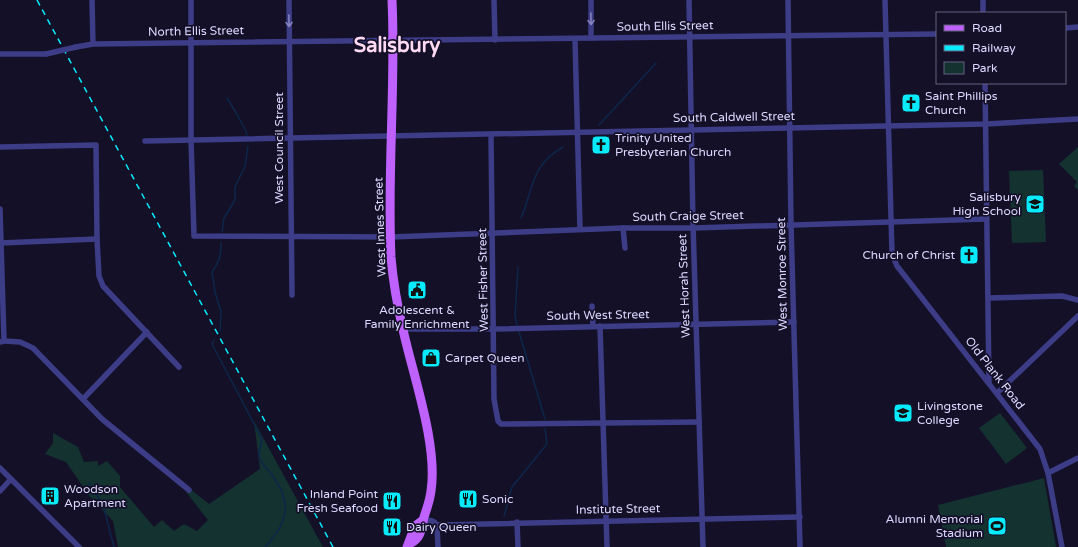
<svg xmlns="http://www.w3.org/2000/svg" width="1078" height="547" font-family="'Varela Round',sans-serif">
	<style>
		.green { fill: #133230 }
		.lines { fill: none; stroke-linecap: round; stroke-linejoin: round }
		.stream { stroke: #0d264b; stroke-width: 1.5 }
		.street { stroke: #3d3c87; stroke-width: 5.5 }
		.primary { stroke: #be61fd; stroke-width: 9 }
		.rail { stroke: #07ebfc; stroke-width: 1.5; stroke-dasharray: 6 5; stroke-linecap: butt }
		.street-bridge { stroke: #3d3c87; stroke-width: 5.5 }
		.oneway { stroke: #8582bd }
		.labels { text-anchor: middle; dominant-baseline: central; stroke-width: 3.5; stroke-linejoin: round; paint-order: stroke }
		.street-label { font-size: 12px; fill: #dcd8ff; stroke: #141028 }
		.poi-label { font-size: 12px; fill: #dcd8ff; stroke: #141028; text-anchor: start }
		.town-label { font-size: 20px; font-weight: bold; fill: #ffdaf2; stroke: #141028 }
	</style>
	<rect width="100%" height="100%" fill="#141028"/>
	<g class="green">
		<path d="M 1078,147 L 1078,190 L 1074,186 L 1077,182 L 1059,164 Z"/>
		<path d="M 1043,170 L 1046,242 L 1012,243 L 1009,171 Z"/>
		<path d="M 1000,413 L 1027,448 L 1006,464 L 979,428 Z"/>
		<path d="M 254,421 L 323,547 L 118,547 L 113,521 L 90,497 L 66,462 L 45,454 L 53,443 L 53,433 L 78,447 L 84,462 L 98,461 L 98,466 L 107,461 L 120,476 L 120,487 L 154,527 L 162,520 L 174,531 L 184,524 L 197,531 L 208,520 L 186,492 L 189,488 L 209,504 L 260,469 Z"/>
		<path d="M 1044,478 L 1056,547 L 946,547 L 938,505 Z"/>
	</g>
	<g class="lines">
		<g class="stream">
			<path d="M 227,98 C 231,104 247,131 247,135"/>
			<path d="M 599,125 L 656,63"/>
			<path d="M 521,218 C 534,188 530,166 563,147"/>
			<path d="M 222,232 L 224,218 L 235,200 L 235,187 L 245,166 L 248,146"/>
			<path d="M 517,325 L 515,316 L 518,267"/>
			<path d="M 220,331 L 221,312 L 215,292 L 212,272 C 219,262 221,256 221,243"/>
			<path d="M 519,332 L 545,419"/>
			<path d="M 214,340 L 212,344 L 262,439 C 261,444 259,450 259,455 C 260,464 267,468 272,475 C 293,503 288,523 265,547"/>
			<path d="M 89,483 L 103,505 L 114,547"/>
			<path d="M 504,516 L 512,487 L 547,444 L 545,429"/>
		</g>
		<g class="street">
			<path d="M 92,0 L 93,44"/>
			<path d="M 191,0 L 191,140 L 194,236 L 391,237 L 623,228 L 693,228 L 986,219"/>
			<path d="M 289,0 L 292,295"/>
			<path d="M 494,0 L 495,40"/>
			<path d="M 591,0 L 591,38"/>
			<path d="M 689,0 L 693,224 L 703,547"/>
			<path d="M 788,0 L 791,224 L 800,547"/>
			<path d="M 885,0 L 892,254 L 897,266 L 1040,449 L 1048,473 L 1062,547"/>
			<path d="M 983,0 L 983,13"/>
			<path d="M 1065,28 L 1078,27"/>
			<path d="M 575,39 L 580,229"/>
			<path d="M 76,47 L 93,44 L 937,34"/>
			<path d="M 0,54 L 46,54"/>
			<path d="M 985,83 L 989,383"/>
			<path d="M 491,135 L 494,399 L 498,421 L 501,424 L 699,422"/>
			<path d="M 145,141 L 986,124 L 1078,119"/>
			<path d="M 0,147 L 96,145 L 97,239 L 99,276 L 103,286 L 179,367"/>
			<path d="M 0,209 L 4,341 L 0,342"/>
			<path d="M 623,228 L 625,248"/>
			<path d="M 0,243 L 97,239"/>
			<path d="M 988,298 L 1062,296 L 1078,300"/>
			<path d="M 592,306 L 593,326"/>
			<path d="M 600,326 L 607,547"/>
			<path d="M 403,329 L 494,329 L 794,322"/>
			<path d="M 4,341 L 20,342 L 33,348 L 102,419 L 189,490"/>
			<path d="M 997,393 L 1078,316"/>
			<path d="M 83,399 L 147,332"/>
			<path d="M 0,468 L 79,547"/>
			<path d="M 1048,473 L 1078,458"/>
			<path d="M 0,491 L 11,479"/>
			<path d="M 423,520 L 428,526 L 434,528 L 437,525 L 800,517"/>
			<path d="M 423,520 C 429,520 434,520 437,525"/>
			<path d="M 517,522 L 518,547"/>
			<path d="M 437,525 L 438,547"/>
		</g>
		<g class="primary">
			<path d="M 392,0 C 396,85 387,171 391,257 C 393,282 398,309 404,334 C 414,378 438,446 431,491 C 430,500 427,508 424,517 C 421,529 422,538 409,544"/>
			<path d="M 407,547 L 415,526 L 423,520"/>
		</g>
		<path class="rail" d="M 37,0 L 333,547"/>
		<path class="street-bridge" d="M 46,54 L 76,47"/>
	</g>
	<defs><path id="oneway-shaft" d="M-6 0H5M1.5-3L5.5 0L1.5 3" fill="none" stroke-width="1.6" stroke-linecap="round" stroke-linejoin="round"/></defs>
	<g class="oneway">
		<use href="#oneway-shaft" transform="translate(591 19) rotate(89)"/>
		<use href="#oneway-shaft" transform="translate(289 21) rotate(89)"/>
	</g>
	<defs>
		<g id="church-square" transform="scale(1)"><rect x="-9" y="-9" width="18" height="18" rx="4" fill="#07ebfc" stroke="#141028"/><path d="M-1.2-6h2.4v3.5h3.3v2.4h-3.3V6h-2.4V-.1h-3.3v-2.4h3.3Z" fill="#111"/></g>
		<g id="school-square" transform="scale(1)"><rect x="-9" y="-9" width="18" height="18" rx="4" fill="#07ebfc" stroke="#141028"/><path d="M0-5L7-2L0 1L-7-2ZM-4 1L0 2.5L4 1V4Q0 6-4 4Z" fill="#111"/></g>
		<g id="civic-square" transform="scale(1)"><rect x="-9" y="-9" width="18" height="18" rx="4" fill="#07ebfc" stroke="#141028"/><path d="M-.6-6.5H3V-4.5H.6V-3L4-1V1h2V6H-6V1h2V-1L-.6-3ZM-1.2 2.5V6h2.4V2.5Z" fill="#111"/></g>
		<g id="shop-square" transform="scale(1)"><rect x="-9" y="-9" width="18" height="18" rx="4" fill="#07ebfc" stroke="#141028"/><path d="M-5-2.5h2.3a2.7 3.5 0 0 1 5.4 0H5L5.5 6h-11ZM-1.5-2.5h3a1.5 2.3 0 0 0-3 0Z" fill="#111"/></g>
		<g id="university-square" transform="scale(1)"><rect x="-9" y="-9" width="18" height="18" rx="4" fill="#07ebfc" stroke="#141028"/><path d="M0-5L7-2L0 1L-7-2ZM-4 1L0 2.5L4 1V4Q0 6-4 4Z" fill="#111"/></g>
		<g id="building-square" transform="scale(1)"><rect x="-9" y="-9" width="18" height="18" rx="4" fill="#07ebfc" stroke="#141028"/><path d="M-4-6H4V6H1V3H-1V6H-4ZM-2.5-4.3h1.7v1.8h-1.7ZM.8-4.3h1.7v1.8H.8ZM-2.5-1h1.7V.8h-1.7ZM.8-1h1.7V.8H.8Z" fill="#111"/></g>
		<g id="restaurant-square" transform="scale(1)"><rect x="-9" y="-9" width="18" height="18" rx="4" fill="#07ebfc" stroke="#141028"/><path d="M-5-6h1v4h1v-4h1v4h1v-4h1v5L-1.5 .5V6h-2V.5L-5-1ZM5-6V6H3V1.5H1.5Q1.5-4 5-6Z" fill="#111"/></g>
		<g id="stadium-square" transform="scale(1)"><rect x="-9" y="-9" width="18" height="18" rx="4" fill="#07ebfc" stroke="#141028"/><path d="M0-5a6.5 5 0 1 0 0 10a6.5 5 0 1 0 0-10ZM-3.5-1.8h7v3.6h-7Z" fill="#111"/></g>
	</defs>
	<g fill-rule="evenodd">
		<use href="#church-square" x="911" y="103"/>
		<use href="#church-square" x="601" y="145"/>
		<use href="#school-square" x="1035" y="204"/>
		<use href="#church-square" x="969" y="255"/>
		<use href="#civic-square" x="417" y="290"/>
		<use href="#shop-square" x="431" y="358"/>
		<use href="#university-square" x="903" y="413"/>
		<use href="#building-square" x="50" y="496"/>
		<use href="#restaurant-square" x="468" y="499"/>
		<use href="#restaurant-square" x="392" y="501"/>
		<use href="#stadium-square" x="997" y="526"/>
		<use href="#restaurant-square" x="392" y="527"/>
	</g>
	<g class="labels">
		<g class="street-label">
			<text transform="translate(665 26) rotate(-1)">South Ellis Street</text>
			<text transform="translate(196 31) rotate(-1)">North Ellis Street</text>
			<text transform="translate(734 117) rotate(-1)">South Caldwell Street</text>
			<text transform="translate(279 148) rotate(-90)">West Council Street</text>
			<text transform="translate(688 216) rotate(-1)">South Craige Street</text>
			<text transform="translate(380 227) rotate(-92)">West Innes Street</text>
			<text transform="translate(782 274) rotate(-91)">West Monroe Street</text>
			<text transform="translate(483 280) rotate(-91)">West Fisher Street</text>
			<text transform="translate(684 286) rotate(-92)">West Horah Street</text>
			<text transform="translate(598 315) rotate(-1)">South West Street</text>
			<text transform="translate(995 373) rotate(52)">Old Plank Road</text>
			<text transform="translate(618 509) rotate(-1)">Institute Street</text>
		</g>
		<g class="poi-label">
			<text x="925" y="96">Saint Phillips<tspan x="925" dy="14">Church</tspan></text>
			<text x="615" y="138">Trinity United<tspan x="615" dy="14">Presbyterian Church</tspan></text>
			<text x="1021" y="197" text-anchor="end">Salisbury<tspan x="1021" dy="14">High School</tspan></text>
			<text x="955" y="255" text-anchor="end">Church of Christ</text>
			<text x="417" y="310" text-anchor="middle">Adolescent &amp;<tspan x="417" dy="14">Family Enrichment</tspan></text>
			<text x="445" y="358">Carpet Queen</text>
			<text x="917" y="406">Livingstone<tspan x="917" dy="14">College</tspan></text>
			<text x="64" y="489">Woodson<tspan x="64" dy="14">Apartment</tspan></text>
			<text x="378" y="494" text-anchor="end">Inland Point<tspan x="378" dy="14">Fresh Seafood</tspan></text>
			<text x="482" y="499">Sonic</text>
			<text x="983" y="519" text-anchor="end">Alumni Memorial<tspan x="983" dy="14">Stadium</tspan></text>
			<text x="406" y="527">Dairy Queen</text>
		</g>
		<g class="town-label">
			<text x="397" y="46">Salisbury</text>
		</g>
	</g>
	<rect x="936" y="12" width="130" height="72" fill="#141028" stroke="#64607e"/>
	<rect x="944" y="25" width="20" height="6" fill="#be61fd" stroke="#64607e"/>
	<text x="972" y="32" font-size="12" fill="#dcd8ff">Road</text>
	<rect x="944" y="45" width="20" height="6" fill="#07ebfc" stroke="#64607e"/>
	<text x="972" y="52" font-size="12" fill="#dcd8ff">Railway</text>
	<rect x="944" y="62" width="20" height="12" fill="#133230" stroke="#64607e"/>
	<text x="972" y="72" font-size="12" fill="#dcd8ff">Park</text>
</svg>
